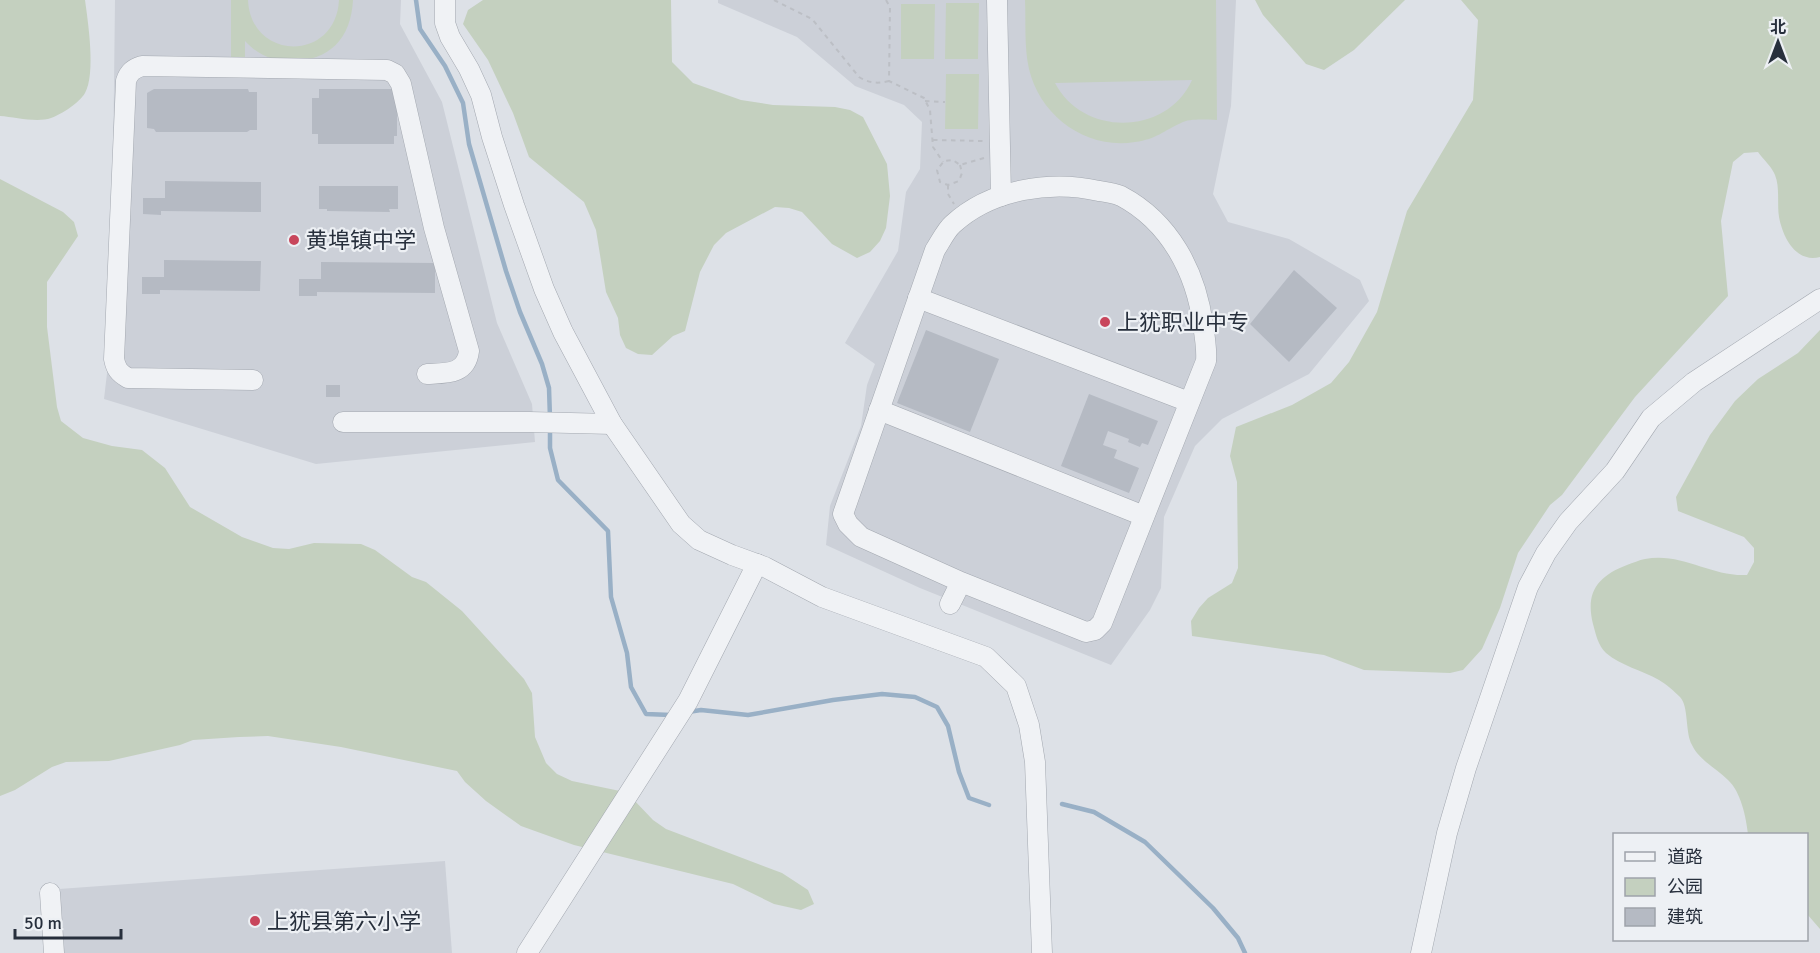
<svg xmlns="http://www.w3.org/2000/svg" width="1820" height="953" font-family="Signika,'Noto Sans SC',sans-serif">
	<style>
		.built { fill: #ccd0d8 }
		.green { fill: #c4d0bf; fill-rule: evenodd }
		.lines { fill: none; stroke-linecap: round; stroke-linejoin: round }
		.stream { stroke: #99b0c6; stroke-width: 4.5 }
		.building { fill: #b5bac3 }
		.minor-casing { stroke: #a3a8b0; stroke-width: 21 }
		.path { stroke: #bcbfc5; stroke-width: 2; stroke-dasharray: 4.5 4.5; stroke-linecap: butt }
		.minor { stroke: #f0f2f5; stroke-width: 20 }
		.poi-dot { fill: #c8465c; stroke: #edf0f4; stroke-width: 2 }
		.labels { text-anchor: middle; stroke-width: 4.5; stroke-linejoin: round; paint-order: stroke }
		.poi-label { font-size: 22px; fill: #272f3c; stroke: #edf0f4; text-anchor: start }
	</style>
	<rect width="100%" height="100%" fill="#dde1e7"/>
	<g class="built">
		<path d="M115 0H401L400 24 442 102 497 323 532 404 535 442 316 464 104 399 111 339Z"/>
		<path d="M718 0H1236L1231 106 1213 194 1228 222 1289 239 1360 280 1369 301 1309 374 1222 419 1195 446 1164 517 1161 588 1150 610 1111 665 920 588 826 545 830 506 861 426 867 385 875 364 845 343 898 251 906 192 920 169 922 122 904 105 855 86 797 37 718 3Z"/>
		<path d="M445 861 452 953H64L59 889Z"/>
	</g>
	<g class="green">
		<path d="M0 0H85C88 22 96 74 85 93 79 103 62 114 51 118 37 123 15 117 0 116Z"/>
		<path d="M231 0H248C251 62 336 62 339 0H353C351 39 329 61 291 61 272 61 258 55 245 41V61H231Z"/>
		<path d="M483 0H671L672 62 693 83 741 100 773 105 835 107 850 110 863 117 887 164 890 196 886 228 880 241 870 252 857 258 832 244 802 212 789 208 775 207 726 233 714 245 700 272 685 331 673 336 652 355 638 354 626 348 620 335 618 318 606 292 596 230 584 202 529 157 513 113 488 60 463 24 468 10Z"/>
		<path d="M1025 0H1216L1217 120C1207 120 1190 118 1181 123 1163 131 1157 139 1135 142 1086 150 1040 116 1029 69 1024 47 1026 22 1025 0ZM1192 80C1167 136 1083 137 1055 83Z"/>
		<path d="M1255 0H1405L1354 50 1324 70 1306 64 1263 15Z"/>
		<path d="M1461 0H1820V257C1796 263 1783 238 1779 217 1777 204 1780 187 1775 175 1772 167 1763 159 1758 152L1744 153 1733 162 1721 221 1728 296 1635 397 1562 495 1550 505 1518 553 1500 608 1482 649 1463 670 1450 673 1364 670 1324 655 1192 636 1191 621 1199 608 1208 598 1232 583 1238 568 1237 482 1230 456 1236 427 1292 405 1331 383 1349 362 1377 312 1407 211 1473 100 1478 20Z"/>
		<path d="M946 3H979L978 59H945Z"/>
		<path d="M901 4H935L934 59H901Z"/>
		<path d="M946 74H979L978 129H945Z"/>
		<path d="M0 179 63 212 74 222 78 236 47 282V327L57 407 61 421 83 438 112 446 142 450 165 468 190 507 242 537 273 548 289 549 314 543 361 544 375 550 412 577 426 582 462 611 524 679 532 693 535 737 546 763 557 774 572 781 620 791 633 799 653 820 666 829 782 873 808 890 814 904 801 910 774 904 733 884 574 845 521 826 486 801 465 782 457 771 341 747 268 736 239 737 193 740 180 745 109 761 66 762 52 767 15 790 0 796Z"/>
		<path d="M1820 330V929L1807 914 1806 834H1748C1746 817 1741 792 1728 780 1716 768 1699 760 1692 745 1685 733 1689 706 1680 697 1674 691 1666 684 1659 680 1642 670 1621 666 1606 653 1598 645 1596 635 1593 624 1585 592 1598 576 1627 565 1633 563 1639 560 1645 559 1682 552 1711 577 1747 575L1754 562V548L1744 537 1678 511 1676 497 1710 435 1735 401 1758 379 1798 353Z"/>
	</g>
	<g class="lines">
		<g class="stream">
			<path d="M416 0 420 29 445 66 463 103 469 144 506 271 520 312 542 364 549 388 550 418"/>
			<path d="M550 427V448L558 480 608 531 611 597 627 653 631 687 646 714 671 715"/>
			<path d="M688 712 701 710 748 715 833 700 882 694 915 697 937 707 948 726 959 772 969 798 989 805"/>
			<path d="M1062 804 1094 812 1145 842 1213 908 1238 938 1245 953"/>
		</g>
	</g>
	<g class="building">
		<path d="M154 89H248L249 92H257V130H250L247 132H156L154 129 147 128V93Z"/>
		<path d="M319 89H393V95H397V136H394V144H318V134H312V98H319Z"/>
		<path d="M165 181 261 182V212L161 211V215L143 214V198H165Z"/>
		<path d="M319 186H398V209H389L390 212 327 211V209H319Z"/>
		<path d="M164 260 261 261 260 291 160 290V294H142V277H164Z"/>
		<path d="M321 262 435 263V293L317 292V296H299V279H321Z"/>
		<path d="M1294 270 1337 308 1289 362 1250 324Z"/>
		<path d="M926 330 999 359 970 432 897 403Z"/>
		<rect x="326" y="385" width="14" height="12"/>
		<path d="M1089 394 1158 421 1148 445 1142 443 1140 447 1128 442 1129 439 1108 431 1103 445 1117 450 1114 458 1139 468 1129 493 1061 466Z"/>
	</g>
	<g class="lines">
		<defs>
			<g id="minor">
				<path d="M445 0V23L450 37 469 69 481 95 492 137 514 205 544 289 563 332 612 424 681 524 699 540 732 555 765 567 822 597 986 657 1016 686 1029 725 1035 762 1042 953"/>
				<path d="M997 0 1001 196"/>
				<path d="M918 298 1189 402"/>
				<path d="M253 380 128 378C119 373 116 369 114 359L126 81C129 72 133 69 142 66L387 70 395 74 401 84 434 228 469 351C466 375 446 373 427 374"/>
				<path d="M879 410 1144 516"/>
				<path d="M343 422H529L612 424"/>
				<path d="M950 604 961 582 1086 632 1095 630 1102 623 1206 361C1207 349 1205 337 1203 325 1196 272 1170 222 1121 196 1114 193 1106 192 1099 191 1051 180 991 189 953 224 946 230 941 241 935 250L843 514 848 524 861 537 961 582"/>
				<path d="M50 893 54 953"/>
				<path d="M527 953 688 701 757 564"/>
				<path d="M1421 953 1447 833 1466 768 1528 587 1546 553 1568 522 1615 471 1651 418 1694 382 1820 299"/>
			</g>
		</defs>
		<use href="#minor" class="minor-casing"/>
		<g class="path">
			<path d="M774 0 812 19 859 77C869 83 877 84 889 81"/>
			<path d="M886 0 890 7 889 81 924 98 930 110 933 147 943 162"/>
			<path d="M925 101 945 102"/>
			<path d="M933 140 984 141"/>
			<path d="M960 165 962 173 959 181 948 185 940 182 937 170 944 161 953 160 960 165 984 158"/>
			<path d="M948 185V194L954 204"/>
		</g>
		<use href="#minor" class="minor"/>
	</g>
	<g class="poi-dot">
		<circle cx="294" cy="240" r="6"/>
		<circle cx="1105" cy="322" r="6"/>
		<circle cx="255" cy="921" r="6"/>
	</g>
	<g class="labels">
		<g class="poi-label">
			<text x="306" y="248">黄埠镇中学</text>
			<text x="1117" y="330">上犹职业中专</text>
			<text x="267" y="929">上犹县第六小学</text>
		</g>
	</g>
	<rect x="1613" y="833" width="195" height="108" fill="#edf0f4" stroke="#9ea3aa" stroke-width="1.5"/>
	<rect x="1625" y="852" width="30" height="9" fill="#f0f2f5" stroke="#9ea3aa" stroke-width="1.5"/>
	<text x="1667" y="863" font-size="18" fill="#272f3c">道路</text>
	<rect x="1625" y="878" width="30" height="18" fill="#c4d0bf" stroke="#9ea3aa" stroke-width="1.5"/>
	<text x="1667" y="893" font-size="18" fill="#272f3c">公园</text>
	<rect x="1625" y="908" width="30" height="18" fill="#b5bac3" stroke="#9ea3aa" stroke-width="1.5"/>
	<text x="1667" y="923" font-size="18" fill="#272f3c">建筑</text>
	<g transform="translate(1778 42)" stroke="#edf0f4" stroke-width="4.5" paint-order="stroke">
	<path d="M0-4.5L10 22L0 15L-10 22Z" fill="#272f3c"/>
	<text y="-9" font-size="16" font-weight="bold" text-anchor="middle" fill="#272f3c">北</text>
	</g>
	<path d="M15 929v9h106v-9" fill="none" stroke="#272f3c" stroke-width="3"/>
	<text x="24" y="929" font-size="18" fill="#272f3c" stroke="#edf0f4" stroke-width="4.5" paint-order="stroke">50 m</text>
</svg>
